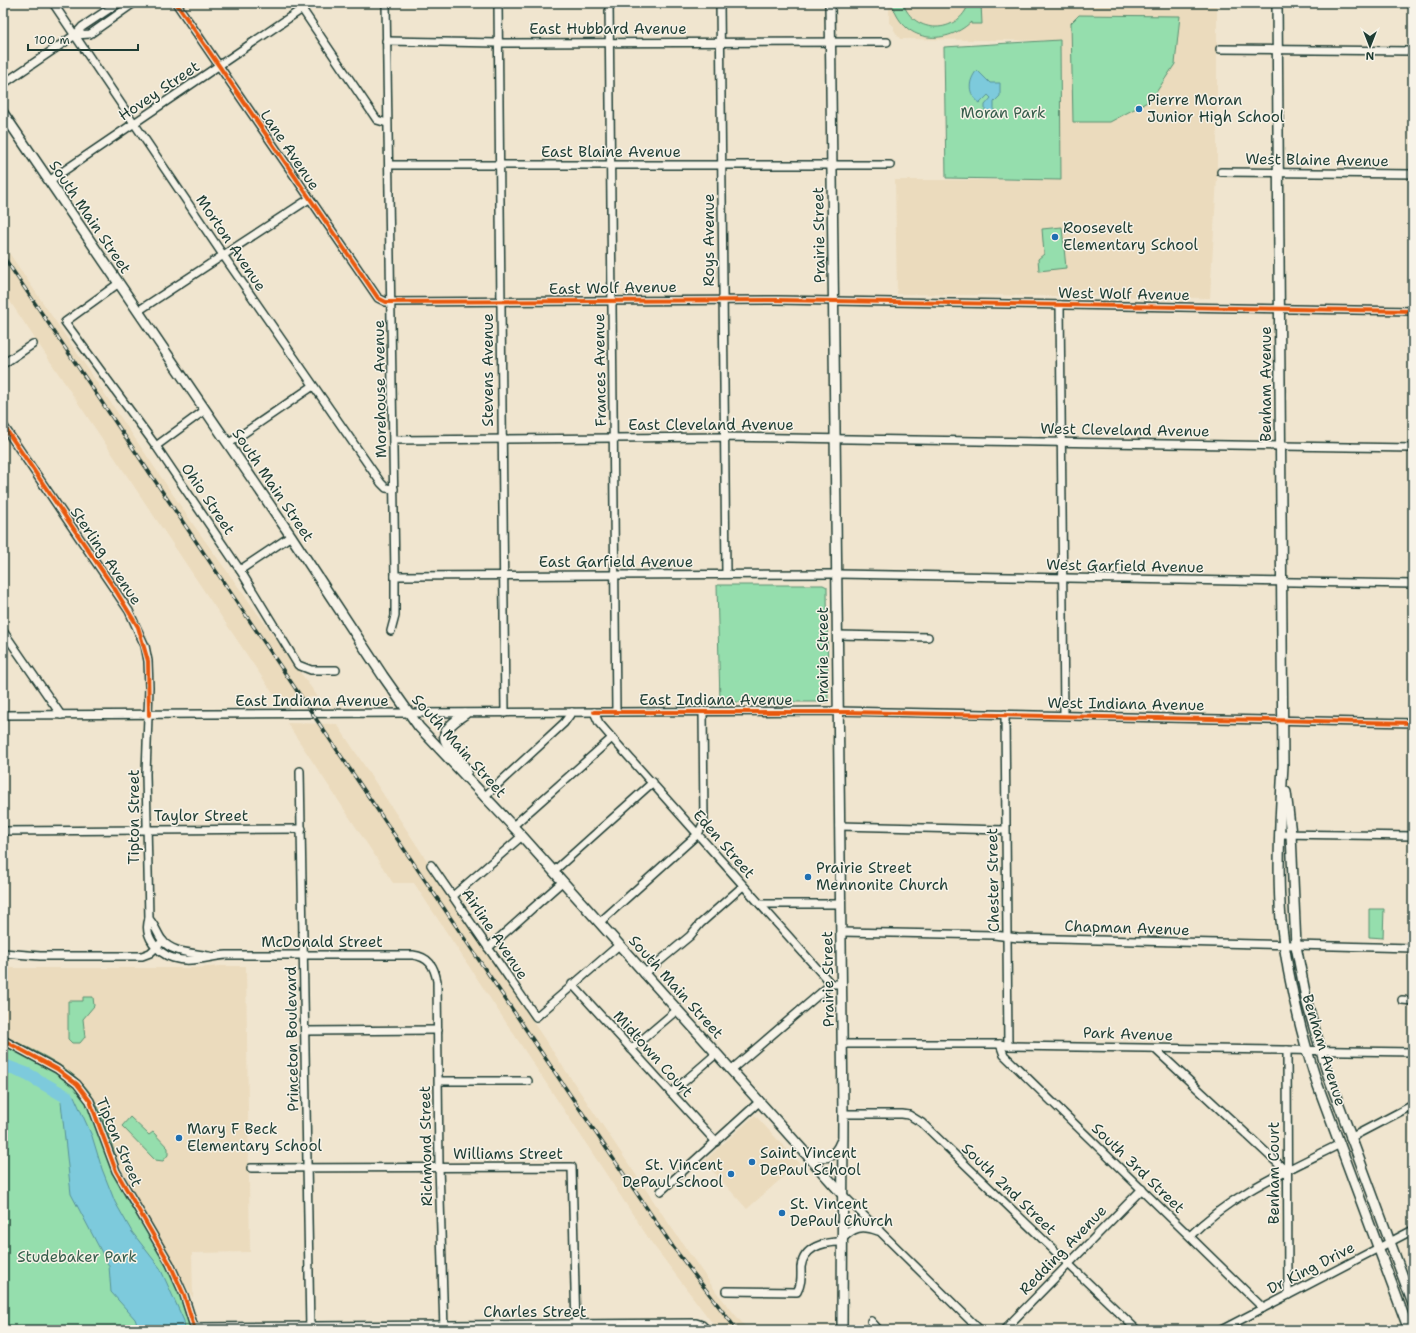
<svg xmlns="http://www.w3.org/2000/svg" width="1416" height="1333" font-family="'Shantell Sans',sans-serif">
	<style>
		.built { fill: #ebdbbd }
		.green { fill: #95dead; stroke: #5a8e70 }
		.water { fill: #7dcadc; stroke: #579299 }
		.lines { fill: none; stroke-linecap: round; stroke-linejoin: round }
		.river { stroke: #7dcadc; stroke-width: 13 }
		.minor-casing { stroke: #1f3d34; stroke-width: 10 }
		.major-casing { stroke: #1f3d34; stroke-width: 12 }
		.minor { stroke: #f7f3e8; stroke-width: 7 }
		.major { stroke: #f7f3e8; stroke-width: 9 }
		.rail-casing { stroke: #1f3d34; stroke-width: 3.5 }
		.rail { stroke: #f7f3e8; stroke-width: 2; stroke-dasharray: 6; stroke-linecap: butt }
		.cycleway-casing { stroke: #f7f3e8; stroke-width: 6 }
		.cycleway { stroke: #e8590c; stroke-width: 4 }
		.poi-dot { fill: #1f6fb2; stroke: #f7f3e8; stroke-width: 1.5 }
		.labels { text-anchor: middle; stroke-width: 3; stroke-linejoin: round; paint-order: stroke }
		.street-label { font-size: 15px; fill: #1f3d34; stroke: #f7f3e8 }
		.poi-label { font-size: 15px; fill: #1f3d34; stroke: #f7f3e8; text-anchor: start }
		.park-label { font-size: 15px; fill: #375d4c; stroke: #f7f3e8 }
	</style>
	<rect width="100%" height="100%" fill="#f0e5cf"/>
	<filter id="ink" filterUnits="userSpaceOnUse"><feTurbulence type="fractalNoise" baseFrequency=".025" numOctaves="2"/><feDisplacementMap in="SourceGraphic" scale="8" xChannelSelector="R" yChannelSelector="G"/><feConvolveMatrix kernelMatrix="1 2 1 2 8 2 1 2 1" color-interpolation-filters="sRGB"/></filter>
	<g filter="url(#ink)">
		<g class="built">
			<path d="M889 3H1217V178L1210 298 897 294 895 180H1061L1060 41 900 39 894 30V26L889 23Z"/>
			<path d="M3 244 195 527 318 697 276 698 3 291Z"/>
			<path d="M287 723 337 724 535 1025 669 1224 717 1293 748 1330H720L710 1320 651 1242 414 883H393Z"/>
			<path d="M221 966H246L250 1252 192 1253 193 1298 143 1210 116 1157 103 1119 91 1094 53 1060 3 1035V967L13 968H194Z"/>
			<path d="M755 1115 799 1163 747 1209 704 1161Z"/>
		</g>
		<g class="green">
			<path d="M892 3H903C914 35 958 35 969 3H981L982 24H971V22C944 47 902 42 892 3Z"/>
			<path d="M1079 15 1180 16 1175 64 1151 100 1110 122H1073L1071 23Z"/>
			<path d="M1060 40 1061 180 946 178 944 47Z"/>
			<path d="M1062 227 1066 268 1039 271 1038 259 1044 254 1042 229Z"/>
			<path d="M717 585H823L827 587 828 702H720Z"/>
			<path d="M1369 909H1384L1383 938 1369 937Z"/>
			<path d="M83 997H93L94 1006 83 1019 85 1037 80 1043H72L68 1039V1001H83Z"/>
			<path d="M3 1035C33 1051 71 1065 91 1094 103 1113 109 1136 116 1157L109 1160C113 1170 117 1181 122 1191 146 1233 183 1281 190 1330H3Z"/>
			<path d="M130 1117 149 1135 153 1132 168 1148V1155L163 1161 155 1160 122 1126Z"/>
		</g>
		<g class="water">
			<path d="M977 70 990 83H1000V96L994 102V113H985V105L991 98 988 95 980 103C967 94 968 81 977 70Z"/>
			<path d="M74 1096 92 1136 102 1169 115 1202 132 1232 160 1268 184 1321 185 1330H139L135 1319 111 1292 109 1266 71 1194 61 1102 67 1097Z"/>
		</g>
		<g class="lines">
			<path class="river" d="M3 1065 27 1074 67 1097 72 1113"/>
			<defs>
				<g id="minor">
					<path d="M53 3 223 255 381 483 386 488 394 489"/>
					<path d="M176 3 378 298 386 302 777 300 1413 311"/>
					<path d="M298 3 377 120 387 123"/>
					<path d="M386 3 395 576V616L391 631"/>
					<path d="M498 3 505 713"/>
					<path d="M609 3 616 712"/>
					<path d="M720 3 726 574"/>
					<path d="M75 35 90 34 134 3"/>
					<path d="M386 41 498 43 887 42"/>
					<path d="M1220 49 1413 51"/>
					<path d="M3 84 75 35 82 27 118 3"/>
					<path d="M390 165H890"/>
					<path d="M1221 172 1413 174"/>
					<path d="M49 181 302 9"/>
					<path d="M119 283 65 322 156 446 240 570 298 665 311 670H336"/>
					<path d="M1060 305 1064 715"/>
					<path d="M138 311 309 199"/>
					<path d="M3 364 33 344"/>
					<path d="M3 425 129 611 145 646 148 661 149 687 146 774 149 919C143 935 157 953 173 958 191 964 209 956 227 955 289 955 351 955 413 955 429 957 434 966 437 981L439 1166 444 1330"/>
					<path d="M394 440 723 437 1413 448"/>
					<path d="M228 444 313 386"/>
					<path d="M156 446 205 410"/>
					<path d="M240 570 291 536"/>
					<path d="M395 576 837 574 1413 584"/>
					<path d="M3 631 61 715"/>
					<path d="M838 635 928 637"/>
					<path d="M594 712 599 723 612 738 831 984H842"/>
					<path d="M1005 714 1008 1046"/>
					<path d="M3 715 837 711 1413 723"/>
					<path d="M300 771 310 1330"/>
					<path d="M484 797 564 723 572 712"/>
					<path d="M513 826 612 738"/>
					<path d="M839 826 1005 830"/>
					<path d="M3 831 302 829"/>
					<path d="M1279 834 1413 836"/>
					<path d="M431 865 536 1017 619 945"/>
					<path d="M554 871 653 782"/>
					<path d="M453 896 522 836"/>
					<path d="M760 904H841"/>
					<path d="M149 919C155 925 157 933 162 940 173 954 193 952 209 956"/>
					<path d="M599 923 698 834 704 822 703 711"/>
					<path d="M841 932 994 935 1018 938 1413 948"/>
					<path d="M488 948 562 882"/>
					<path d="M3 953 40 956H142L150 953 163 941"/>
					<path d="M644 974 690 936 700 924 743 886"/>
					<path d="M572 984 716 1142"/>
					<path d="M1402 1000 1413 1001"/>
					<path d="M305 1031 438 1030"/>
					<path d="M3 1040 57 1069 77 1084 90 1101 116 1171 170 1264 184 1295 195 1330"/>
					<path d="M842 1044H1000L1008 1046 1413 1052"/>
					<path d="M1000 1044 1004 1055 1263 1308"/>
					<path d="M631 1049 677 1010"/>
					<path d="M1155 1049 1286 1171"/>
					<path d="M1287 1050 1288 1295"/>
					<path d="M731 1070 831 984"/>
					<path d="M439 1081H528"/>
					<path d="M671 1093 716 1054"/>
					<path d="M843 1114H902L909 1115 922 1123 1137 1330"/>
					<path d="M1350 1138 1413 1105"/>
					<path d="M251 1168 572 1167 576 1330"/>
					<path d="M661 1191 759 1102"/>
					<path d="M842 1194 980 1330"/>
					<path d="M1190 1236C1231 1194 1288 1170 1340 1144"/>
					<path d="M726 1291 797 1292C802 1283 801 1276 801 1267 804 1246 825 1242 841 1242"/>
					<path d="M871 1321 879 1330"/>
					<path d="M194 1327 696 1323 702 1325 707 1330"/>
					<path d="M1004 1330 1142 1189"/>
					<path d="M1221 1330 1413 1230"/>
				</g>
				<g id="major">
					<path d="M830 3 843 1114 842 1330"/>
					<path d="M1277 3 1283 765C1280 817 1277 869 1281 920 1287 976 1300 1030 1317 1083L1409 1330"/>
					<path d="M3 113 291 536 383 676 419 727 522 836 842 1194"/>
					<path d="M465 714C426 740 452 743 467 771"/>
					<path d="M1286 792 1291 834 1296 946 1307 1003 1328 1075 1413 1304"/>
					<path d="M807 1153C824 1159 834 1160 841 1142"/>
					<path d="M841 1239C853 1226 862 1224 878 1230"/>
				</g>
			</defs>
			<use href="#minor" class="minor-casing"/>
			<use href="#major" class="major-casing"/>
			<use href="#minor" class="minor"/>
			<use href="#major" class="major"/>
			<defs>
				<path id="rail" d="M3 256 673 1247 737 1330"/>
			</defs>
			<use href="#rail" class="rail-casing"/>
			<use href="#rail" class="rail"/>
			<defs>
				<g id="cycleway">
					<path d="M176 3 378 298 386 302 777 300 1413 311"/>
					<path d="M3 425 116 591 138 627 148 661 149 715"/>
					<path d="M594 712H847L1413 723"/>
					<path d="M3 1040 57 1069 77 1084 90 1101 116 1171 170 1264 184 1295 195 1330"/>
				</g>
			</defs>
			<use href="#cycleway" class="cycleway-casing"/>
			<use href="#cycleway" class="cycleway"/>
		</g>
	</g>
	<g class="poi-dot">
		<circle cx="1139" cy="109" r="4"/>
		<circle cx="1055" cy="237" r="4"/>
		<circle cx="808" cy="877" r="4"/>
		<circle cx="179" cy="1138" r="4"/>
		<circle cx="752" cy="1162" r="4"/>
		<circle cx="731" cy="1174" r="4"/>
		<circle cx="782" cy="1213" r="4"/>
	</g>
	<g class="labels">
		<g class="street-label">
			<text x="608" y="34">East Hubbard Avenue</text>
			<text transform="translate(159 91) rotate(-34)" y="5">Hovey Street</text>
			<text transform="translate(290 150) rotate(56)" y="5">Lane Avenue</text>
			<text x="611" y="157">East Blaine Avenue</text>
			<text transform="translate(1317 160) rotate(1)" y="5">West Blaine Avenue</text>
			<text transform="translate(90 217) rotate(56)" y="5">South Main Street</text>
			<text transform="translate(819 235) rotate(-91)" y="5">Prairie Street</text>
			<text transform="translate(709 240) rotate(-90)" y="5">Roys Avenue</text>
			<text transform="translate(231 243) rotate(56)" y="5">Morton Avenue</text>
			<text transform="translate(613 288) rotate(-1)" y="5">East Wolf Avenue</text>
			<text transform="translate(1124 294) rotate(1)" y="5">West Wolf Avenue</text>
			<text transform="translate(488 370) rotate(-90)" y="5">Stevens Avenue</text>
			<text transform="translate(600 370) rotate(-91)" y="5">Frances Avenue</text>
			<text transform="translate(1266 384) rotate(-90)" y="5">Benham Avenue</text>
			<text transform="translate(380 389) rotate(-91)" y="5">Morehouse Avenue</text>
			<text x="711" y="430">East Cleveland Avenue</text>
			<text transform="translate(1125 430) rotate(1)" y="5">West Cleveland Avenue</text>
			<text transform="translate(273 485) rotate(56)" y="5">South Main Street</text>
			<text transform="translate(208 499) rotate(56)" y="5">Ohio Street</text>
			<text transform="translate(106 556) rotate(56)" y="5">Sterling Avenue</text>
			<text x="616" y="567">East Garfield Avenue</text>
			<text transform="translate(1125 566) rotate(1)" y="5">West Garfield Avenue</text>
			<text transform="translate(823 655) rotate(-90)" y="5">Prairie Street</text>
			<text x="716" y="705">East Indiana Avenue</text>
			<text x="312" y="706">East Indiana Avenue</text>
			<text transform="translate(1126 704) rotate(1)" y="5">West Indiana Avenue</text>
			<text transform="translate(459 746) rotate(48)" y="5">South Main Street</text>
			<text x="201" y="821">Taylor Street</text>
			<text transform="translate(134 817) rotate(-90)" y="5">Tipton Street</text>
			<text transform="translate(724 844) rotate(49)" y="5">Eden Street</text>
			<text transform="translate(993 880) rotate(-91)" y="5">Chester Street</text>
			<text transform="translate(1127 928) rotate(2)" y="5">Chapman Avenue</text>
			<text transform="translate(495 934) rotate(56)" y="5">Airline Avenue</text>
			<text x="322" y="947">McDonald Street</text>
			<text transform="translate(828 979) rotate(-91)" y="5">Prairie Street</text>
			<text transform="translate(676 987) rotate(48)" y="5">South Main Street</text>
			<text transform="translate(1128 1034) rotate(2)" y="5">Park Avenue</text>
			<text transform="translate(292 1039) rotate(-91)" y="5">Princeton Boulevard</text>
			<text transform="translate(1324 1050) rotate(73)" y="5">Benham Avenue</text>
			<text transform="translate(653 1054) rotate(48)" y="5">Midtown Court</text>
			<text transform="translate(119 1142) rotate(67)" y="5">Tipton Street</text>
			<text transform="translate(426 1146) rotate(-91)" y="5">Richmond Street</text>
			<text x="508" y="1159">Williams Street</text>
			<text transform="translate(1138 1168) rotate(44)" y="5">South 3rd Street</text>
			<text transform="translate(1274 1173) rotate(-90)" y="5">Benham Court</text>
			<text transform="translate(1009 1189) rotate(44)" y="5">South 2nd Street</text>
			<text transform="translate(1063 1250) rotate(-46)" y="5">Redding Avenue</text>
			<text transform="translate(1311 1268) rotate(-27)" y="5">Dr King Drive</text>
			<text x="535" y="1317">Charles Street</text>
		</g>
		<g class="poi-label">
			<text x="1147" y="105">Pierre Moran<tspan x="1147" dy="17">Junior High School</tspan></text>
			<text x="1063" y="233">Roosevelt<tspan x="1063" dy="17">Elementary School</tspan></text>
			<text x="816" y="873">Prairie Street<tspan x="816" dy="17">Mennonite Church</tspan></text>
			<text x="187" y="1134">Mary F Beck<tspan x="187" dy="17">Elementary School</tspan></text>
			<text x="760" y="1158">Saint Vincent<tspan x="760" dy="17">DePaul School</tspan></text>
			<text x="723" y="1170" text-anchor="end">St. Vincent<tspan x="723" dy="17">DePaul School</tspan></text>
			<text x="790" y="1209">St. Vincent<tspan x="790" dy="17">DePaul Church</tspan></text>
		</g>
		<g class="park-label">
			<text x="1003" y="118">Moran Park</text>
			<text x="77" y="1262">Studebaker Park</text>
		</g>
	</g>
	<rect width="1416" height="1333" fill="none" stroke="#f7f3e8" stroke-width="16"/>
	<rect x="8" y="8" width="1400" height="1317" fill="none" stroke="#1f3d34" stroke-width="1.5" filter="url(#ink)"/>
	<g transform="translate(1370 46) rotate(180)" stroke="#f7f3e8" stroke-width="3" paint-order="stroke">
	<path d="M0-3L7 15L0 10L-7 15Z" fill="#1f3d34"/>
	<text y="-6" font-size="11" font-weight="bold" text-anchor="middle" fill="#1f3d34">N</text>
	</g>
	<path d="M28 44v6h110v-6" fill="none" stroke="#1f3d34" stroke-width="2"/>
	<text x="34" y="44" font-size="12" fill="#1f3d34" stroke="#f7f3e8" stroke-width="3" paint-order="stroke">100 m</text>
</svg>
